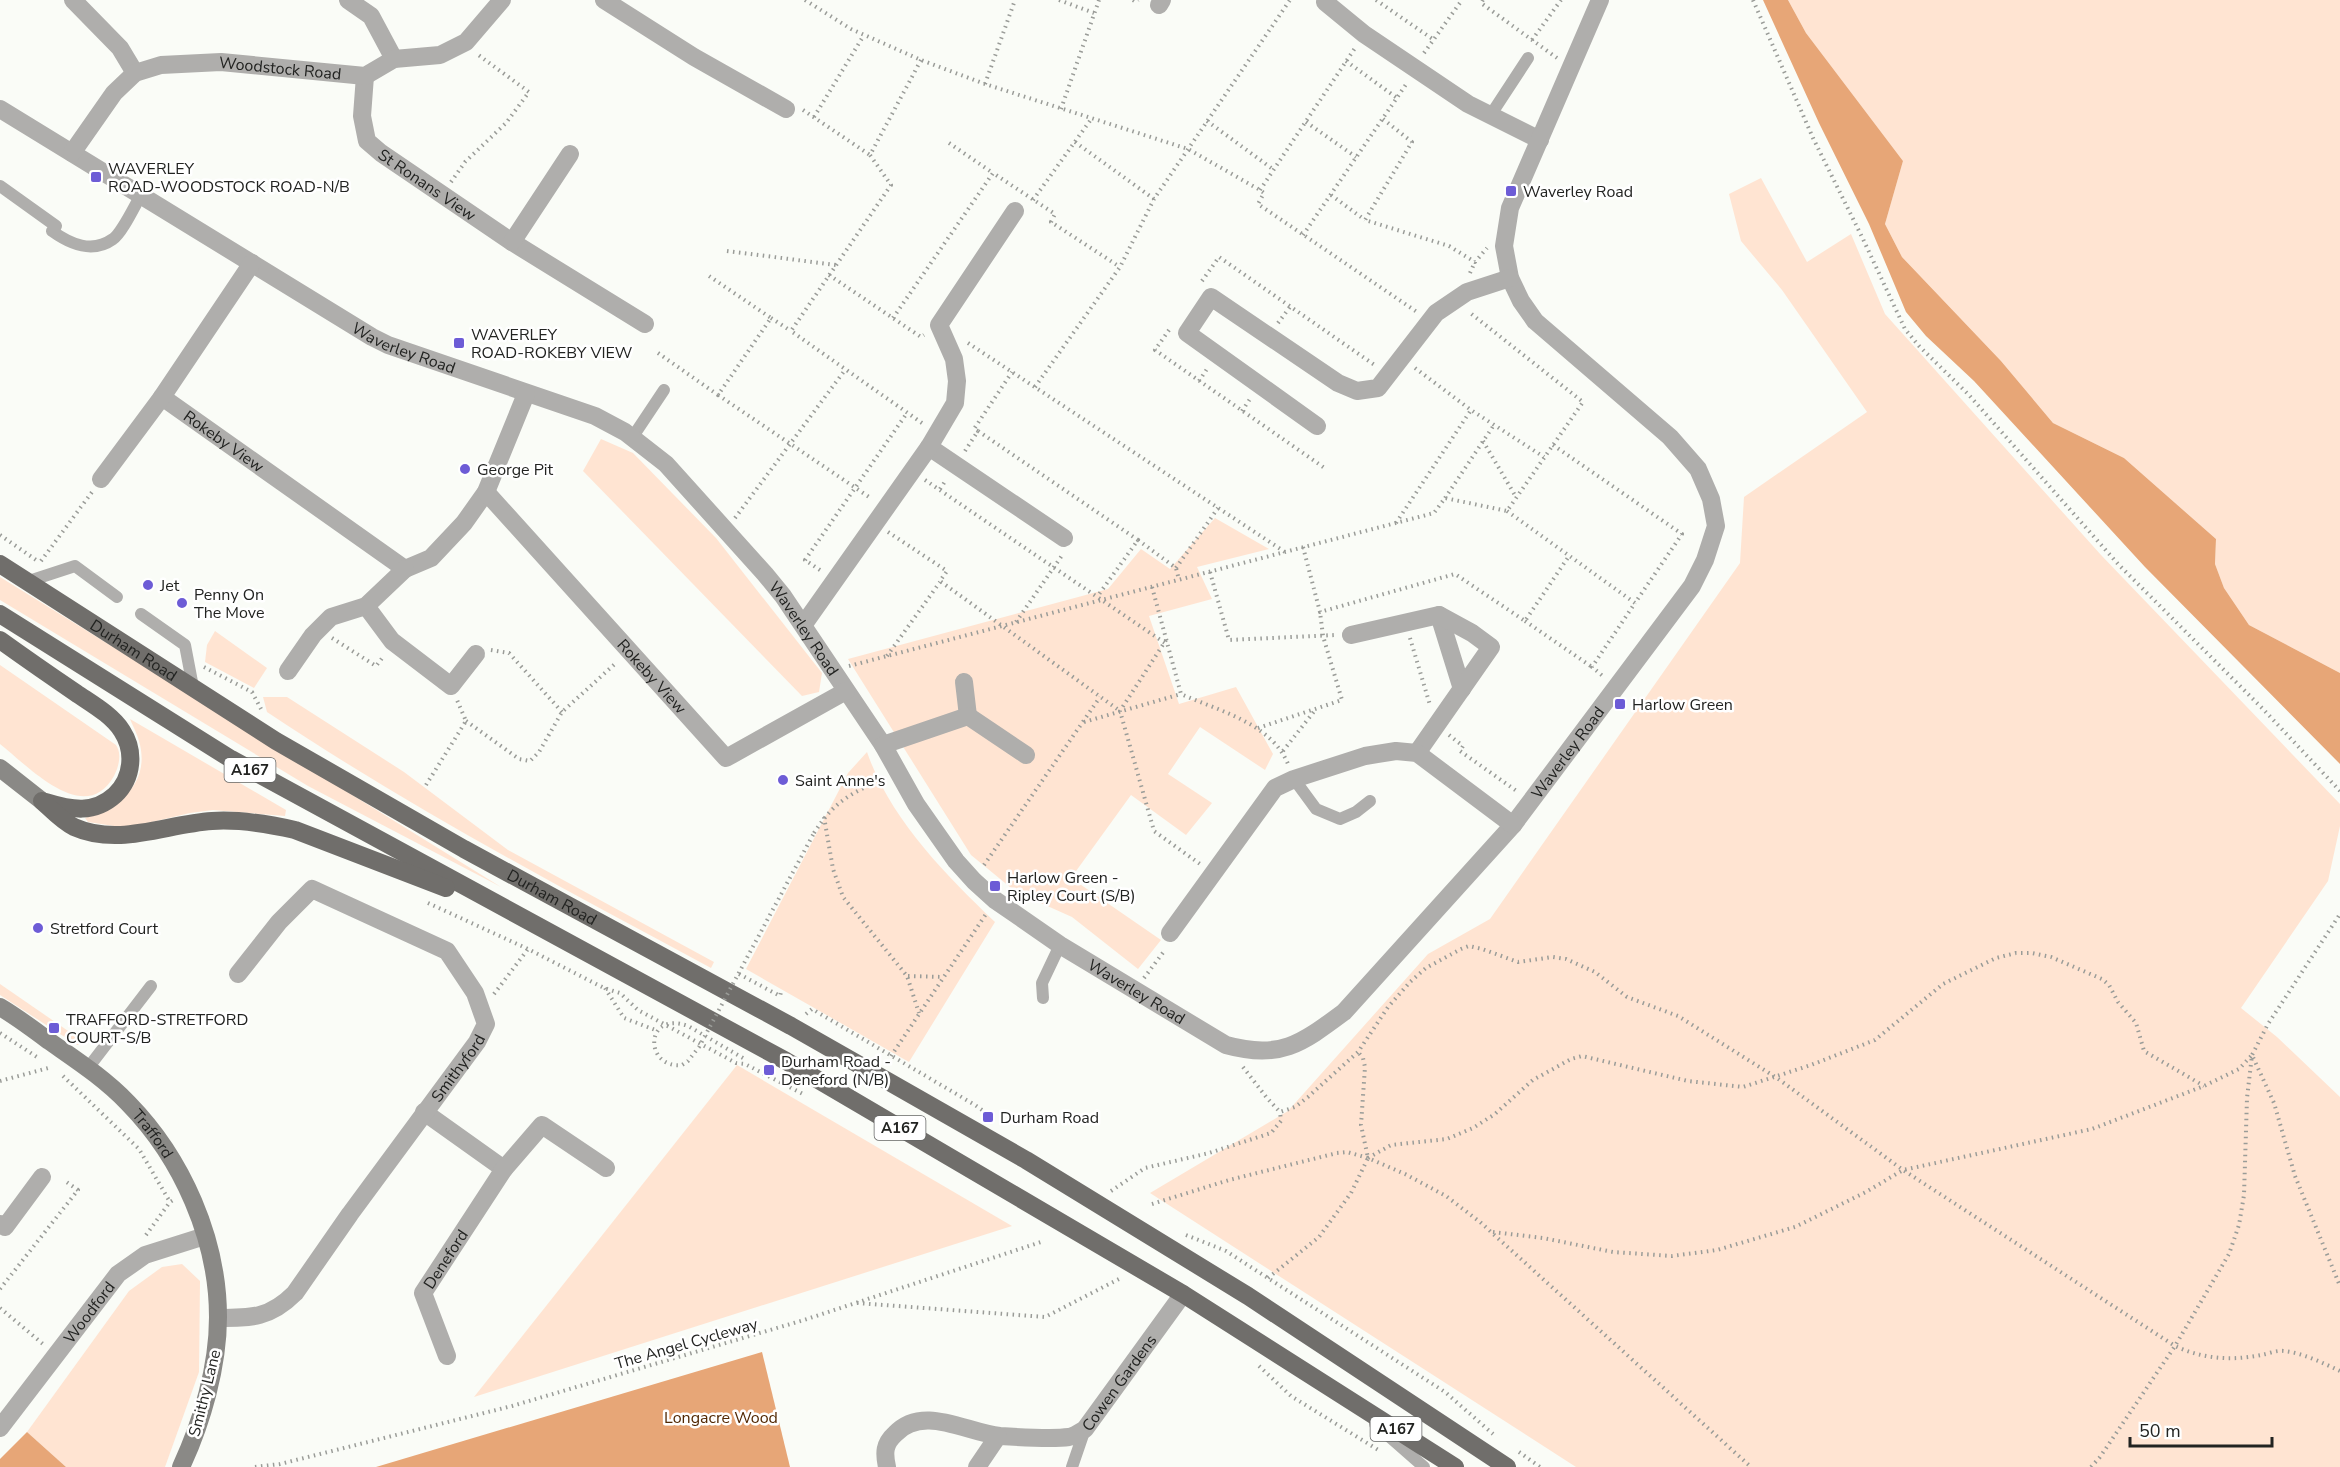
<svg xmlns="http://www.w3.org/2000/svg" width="2340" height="1467" font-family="'Nunito Sans',sans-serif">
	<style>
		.green { fill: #ffe4d2 }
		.forest { fill: #e7a677 }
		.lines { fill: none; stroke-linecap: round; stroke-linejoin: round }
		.path { stroke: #9a9c98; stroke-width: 4; stroke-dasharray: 1.5 4.5; stroke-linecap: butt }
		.lane { stroke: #afaeac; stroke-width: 12 }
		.street { stroke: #afaeac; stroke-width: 18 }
		.secondary { stroke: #8a8986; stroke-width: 18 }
		.primary { stroke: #706e6b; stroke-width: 18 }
		.path-bridge { stroke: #9a9c98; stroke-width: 4; stroke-dasharray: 1.5 4.5; stroke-linecap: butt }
		.poi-dot { fill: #6d5cd6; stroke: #fff; stroke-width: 2 }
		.labels { text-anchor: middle; stroke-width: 5; stroke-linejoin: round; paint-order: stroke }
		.shield { fill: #fff; stroke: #646564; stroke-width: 1.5 }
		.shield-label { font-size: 15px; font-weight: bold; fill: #222321 }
		.street-label { font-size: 16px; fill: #222321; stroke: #fff }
		.poi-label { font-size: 16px; fill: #222321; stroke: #fff; text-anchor: start }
		.park-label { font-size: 16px; fill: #512702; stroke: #fff }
	</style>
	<rect width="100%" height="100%" fill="#fafcf7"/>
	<g class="green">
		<path d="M1788 0H2340V673L2249 625 2224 588 2215 564 2216 539 2124 458 2053 423 2001 361 1902 257 1885 224 1903 161 1806 33Z"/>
		<path d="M1761 178 1807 262 1851 234 1885 314 2101 555 2340 804V826L2328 881 2241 1008 2277 1037 2340 1097V1467H1576L1150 1193 1288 1111 1428 954 1490 919 1740 563 1744 497 1867 412 1782 290 1741 241 1729 194Z"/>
		<path d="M601 439 633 453 716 538 822 673 819 692 802 696 583 471Z"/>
		<path d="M1215 518 1269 549 1197 567 1212 599 1149 616 1179 704 1236 687 1273 754 1265 770 1200 727 1168 774 1212 803 1186 835 1131 795 1071 878 1161 940 1138 969 1072 917 1016 892 971 855 848 659 1108 589 1141 549 1170 569Z"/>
		<path d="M0 577 501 887 308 786 0 600Z"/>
		<path d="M215 631 267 668 254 688 205 662 207 645Z"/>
		<path d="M0 665 116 745C122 754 119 766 114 776 85 828 28 766 0 744Z"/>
		<path d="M263 697H287L404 772 508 850 714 962 711 968C560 887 409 807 267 712Z"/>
		<path d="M130 719 286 810 285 816 213 810 190 813 135 826H114L88 822 85 818C120 808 151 782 139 741 137 734 133 726 130 719Z"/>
		<path d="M867 752C890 819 945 874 995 922L909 1062 746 969 848 773Z"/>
		<path d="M0 984 87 1044 77 1045 0 995Z"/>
		<path d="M737 1065 1012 1226 474 1397Z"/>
		<path d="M182 1264 200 1281 199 1372 165 1467H66L27 1432 129 1291 162 1267Z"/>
	</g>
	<g class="forest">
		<path d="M1763 0H1788L1806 33 1903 161 1885 224 1902 257 2001 361 2053 423 2124 458 2216 539 2215 564 2224 588 2249 625 2340 673V764L2145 567 1974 381 1926 336 1906 312 1869 224 1819 123Z"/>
		<path d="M762 1352 790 1467H376Z"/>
		<path d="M27 1432 66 1467H0V1459Z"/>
	</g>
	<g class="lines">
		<g class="path">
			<path d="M805 0 851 29 921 60 985 84 1188 149 1260 190 1264 193 1258 204 1417 312"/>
			<path d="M1059 0 1094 13"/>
			<path d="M1133 0 1136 2 1138 0"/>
			<path d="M1376 0 1434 40"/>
			<path d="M1483 0 1481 3 1557 58"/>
			<path d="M1753 0 1813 138 1863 239 1905 329 1919 346 1968 394 2118 564 2263 709 2340 791"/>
			<path d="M1532 40 1561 0"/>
			<path d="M1424 53 1462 0"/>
			<path d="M921 60 870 155 891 185 791 331 922 423"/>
			<path d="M1346 61 1397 98"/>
			<path d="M985 84 1015 0"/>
			<path d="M1061 109 1099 0"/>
			<path d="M803 110 870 155"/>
			<path d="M814 117 864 35"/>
			<path d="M1383 119 1412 142 1365 220 1449 246 1475 262 1487 248"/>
			<path d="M1207 121 1274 170"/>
			<path d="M1306 122 1356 157"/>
			<path d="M1075 142 1154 199"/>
			<path d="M949 143 993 173"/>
			<path d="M451 182 465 162 506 123 529 92 477 54"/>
			<path d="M1260 190 1355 48"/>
			<path d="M1331 195 1365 220"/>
			<path d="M1033 200 1092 118"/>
			<path d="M1303 235 1407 83"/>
			<path d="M727 251 836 265"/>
			<path d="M1470 273 1475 262"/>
			<path d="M829 275 921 337 924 335"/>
			<path d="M1202 281 1219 257 1376 366"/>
			<path d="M771 318 791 331"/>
			<path d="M893 318 993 173 1055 214 1051 222 1120 267"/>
			<path d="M1278 323 1290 307"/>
			<path d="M1169 330 1155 350 1326 469"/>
			<path d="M968 343 1285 552"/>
			<path d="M658 353 718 395 771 318 709 276"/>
			<path d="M1415 368 1471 410 1544 457"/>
			<path d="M1199 381 1207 369"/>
			<path d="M1035 387 1120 267 1154 199 1290 0"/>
			<path d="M718 395 872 499"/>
			<path d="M1242 411 1250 399"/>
			<path d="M978 431 974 429 1012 372"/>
			<path d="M1483 441 1516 497"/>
			<path d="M1553 445 1682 534 1635 603"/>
			<path d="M965 451 978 431 1138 540 1097 597"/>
			<path d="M925 480 1165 643"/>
			<path d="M940 489 946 480"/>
			<path d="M1445 498 1494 425"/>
			<path d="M1507 511 1635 603 1592 667 1604 677"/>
			<path d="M735 518 845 370"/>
			<path d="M1396 523 1471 410"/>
			<path d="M888 532 947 571 940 581 1120 711"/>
			<path d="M0 535 39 562"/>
			<path d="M1138 540 1176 568 1179 580"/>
			<path d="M1303 547 1320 612 1455 574 1525 621 1569 556"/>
			<path d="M41 561 92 492"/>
			<path d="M1176 568 1218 508"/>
			<path d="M820 570 805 560 907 413"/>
			<path d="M1210 572 1229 640 1335 635"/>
			<path d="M1152 587 1181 694C1219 711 1271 723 1288 764"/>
			<path d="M1525 621 1592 667"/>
			<path d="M1016 622 1063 554"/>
			<path d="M332 638 376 666 383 657"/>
			<path d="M1410 638 1430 705"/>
			<path d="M1166 640 1120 711 1154 831 1200 864"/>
			<path d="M491 650 509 653 562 712"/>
			<path d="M887 656 940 582"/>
			<path d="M849 666 1434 513 1445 498 1507 511 1583 402 1469 312"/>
			<path d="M204 667 252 692 261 709"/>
			<path d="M466 721 519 759 530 761 539 752 562 712 617 662"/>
			<path d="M1084 722 1181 694"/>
			<path d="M1258 728 1342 700 1323 636 1320 612"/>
			<path d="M1449 735 1463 746 1460 751 1518 792"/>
			<path d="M1283 751 1316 709"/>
			<path d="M426 785 466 721 457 700"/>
			<path d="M824 817 833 869 843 897 907 976 919 1013"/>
			<path d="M814 833C833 803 851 792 883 780"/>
			<path d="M984 865 1100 697"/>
			<path d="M428 903 528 949 604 988 620 993 638 1010 736 1063 745 1064 805 1095"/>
			<path d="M739 974 780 996 781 992"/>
			<path d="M908 976 944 977"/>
			<path d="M1144 978 1165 950"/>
			<path d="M605 988 624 1018 658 1031"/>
			<path d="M494 994 528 949"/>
			<path d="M806 1014 812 1009 975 1105 995 1119"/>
			<path d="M0 1033 40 1059"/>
			<path d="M891 1056 986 914"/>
			<path d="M1243 1067 1267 1098 1280 1112 1295 1107 1308 1097 1358 1052 1388 1007 1410 982 1426 968 1461 949 1469 946 1482 949 1518 962 1553 957 1566 959 1595 972 1627 997 1678 1016 1777 1078 1903 1170 2175 1346C2203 1359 2231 1361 2261 1355 2268 1354 2276 1350 2284 1351 2303 1353 2323 1363 2340 1371"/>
			<path d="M63 1076 139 1149 170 1202"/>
			<path d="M0 1081 52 1067"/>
			<path d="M1368 1158 1391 1145 1447 1139 1473 1128 1495 1114 1533 1080 1571 1059 1582 1056 1688 1081 1743 1087 1811 1065 1875 1040 1943 984 1996 958 2016 953H2032L2051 957 2102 979 2109 985 2118 1002 2136 1023 2144 1051 2204 1086"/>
			<path d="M1111 1191 1145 1168 1209 1153 1271 1133 1281 1121 1280 1112"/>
			<path d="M1152 1204 1229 1180 1337 1153 1347 1152 1368 1158 1405 1174 1446 1196 1480 1222 1751 1467"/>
			<path d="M1493 1232 1543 1238 1613 1252 1672 1256 1717 1250 1795 1227 1866 1192 1903 1170 2092 1129 2204 1086 2239 1069 2252 1055 2274 1103 2295 1176 2340 1286"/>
			<path d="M146 1235 170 1202 175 1199"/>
			<path d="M1186 1235 1226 1251 1445 1392 1493 1434"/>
			<path d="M1268 1278 1319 1237 1351 1193 1368 1158 1361 1125 1365 1067 1363 1058 1358 1052"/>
			<path d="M0 1289 78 1190 65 1181"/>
			<path d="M857 1303 1045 1317 1121 1278"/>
			<path d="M0 1308 43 1344"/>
			<path d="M1259 1366 1291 1396 1380 1451"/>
			<path d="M1519 1452 1540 1467"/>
			<path d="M255 1467 280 1464 512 1406 804 1320 1041 1242"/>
			<path d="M2091 1467 2100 1457 2175 1346 2229 1254 2239 1225 2244 1195 2247 1098 2252 1055 2268 1024 2340 914"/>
		</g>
		<g class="lane">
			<path d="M1490 116 1528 58"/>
			<path d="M0 186 56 226 52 231C70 244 92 254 113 239 122 233 135 205 141 195"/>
			<path d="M632 438 664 390"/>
			<path d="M26 582 75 566 117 597"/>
			<path d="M141 614 185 645 193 687"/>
			<path d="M1294 779 1316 809 1340 819 1356 812 1370 801"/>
			<path d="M1043 998 1042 983 1060 945"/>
			<path d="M88 1068 151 986"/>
			<path d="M1375 1424 1424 1467"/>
			<path d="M1072 1467 1085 1429"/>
		</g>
		<g class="street">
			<path d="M73 0 120 48 135 73"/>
			<path d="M348 0 371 16 394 59"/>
			<path d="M604 0 694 57 786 109"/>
			<path d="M1325 2 1364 34 1468 104 1540 140"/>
			<path d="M1159 5 1162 0"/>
			<path id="s1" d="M365 76 362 116 367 141 381 153 512 242 645 324"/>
			<path id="s2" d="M0 109 372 337 388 345 595 416 625 432 666 464 765 574 783 596 883 745 916 804 956 861 974 881 995 900 1060 945 1226 1045C1280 1060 1301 1044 1344 1012L1513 825 1692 586 1705 560 1716 526 1711 499 1698 469 1670 437 1535 321 1521 301 1510 278 1504 246 1510 208 1600 0"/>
			<path id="s3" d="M72 153 114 93 135 73 161 65 221 62 365 76 394 59 440 55 466 42 502 0"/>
			<path d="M512 242 570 154"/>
			<path id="s4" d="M162 397 405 569 431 558 464 523 486 492 526 394"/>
			<path d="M1317 426 1187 333 1211 297 1338 383 1357 391 1378 388 1436 313 1467 292 1510 278"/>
			<path d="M929 447 1064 538"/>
			<path d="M101 479 162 397 252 263"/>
			<path id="s5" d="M486 492 726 758 846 691"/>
			<path d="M366 606 392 641 451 686 476 654"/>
			<path d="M1439 615 1462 689"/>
			<path d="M804 624 929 447 955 403 957 381 954 359 939 325 1015 211"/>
			<path d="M1351 635 1439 615 1472 633 1491 647 1417 753"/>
			<path d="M288 671 313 635 331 617 366 606 405 569"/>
			<path d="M964 682 968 716"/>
			<path d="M883 745 968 716 1026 755"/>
			<path d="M1170 933 1275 788 1294 779 1365 756 1396 751 1417 753 1513 825"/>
			<path d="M424 1112 504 1169"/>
			<path d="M0 1224 5 1227 42 1177"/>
			<path id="s6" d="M218 1318C252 1318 270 1318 295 1293L350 1214 477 1042 486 1024 475 993 447 951 312 889 279 922 238 974"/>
			<path id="s7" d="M447 1356 423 1293 504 1169 542 1125 606 1168"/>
			<path id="s8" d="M0 1428 118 1274 145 1255 205 1236"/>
			<path id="s9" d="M887 1467C884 1453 884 1444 895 1434 923 1404 967 1433 1000 1436 1016 1437 1054 1439 1069 1437 1074 1436 1080 1432 1085 1429L1183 1294"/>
			<path d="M977 1467 998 1436"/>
		</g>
		<g class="secondary">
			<path d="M0 768 42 801"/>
			<path id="s10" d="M0 1007C17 1017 33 1029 49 1041 76 1060 104 1078 128 1103 182 1158 218 1239 218 1317 218 1367 202 1422 181 1467"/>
		</g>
		<g class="primary">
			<path id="s11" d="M0 564 276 741 464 849 791 1026 1026 1160 1248 1296 1507 1467"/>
			<path d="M0 614 231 759 786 1061 1183 1294 1455 1467"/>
			<path d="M0 640C25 658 51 676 76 693 92 704 112 715 122 731 135 751 133 778 115 795 94 814 72 810 46 802"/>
			<path d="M42 801C52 810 62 821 74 827 119 847 166 824 212 821 239 819 268 824 295 830L446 888"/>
		</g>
		<path class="path-bridge" d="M743 1058 688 1026C644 1010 644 1069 682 1065L688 1061 699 1047 814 833"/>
	</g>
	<g class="poi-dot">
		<rect x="90" y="171" width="12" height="12" rx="3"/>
		<rect x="1505" y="185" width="12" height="12" rx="3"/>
		<rect x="453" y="337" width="12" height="12" rx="3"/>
		<circle cx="465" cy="469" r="6"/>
		<circle cx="148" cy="585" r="6"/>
		<circle cx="182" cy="603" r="6"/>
		<rect x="1614" y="698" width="12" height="12" rx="3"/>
		<circle cx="783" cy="780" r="6"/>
		<rect x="989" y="880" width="12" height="12" rx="3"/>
		<circle cx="38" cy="928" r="6"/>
		<rect x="48" y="1022" width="12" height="12" rx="3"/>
		<rect x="763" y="1064" width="12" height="12" rx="3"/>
		<rect x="982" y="1111" width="12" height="12" rx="3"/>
	</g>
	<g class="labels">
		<g class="shield">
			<rect x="224.5" y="758" width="51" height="24" rx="4.5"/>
			<rect x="874.5" y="1116" width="51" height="24" rx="4.5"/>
			<rect x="1370.5" y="1417" width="51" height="24" rx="4.5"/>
		</g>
		<g class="shield-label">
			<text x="250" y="775">A167</text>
			<text x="900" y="1133">A167</text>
			<text x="1396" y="1434">A167</text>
		</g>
		<g class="street-label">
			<text dy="6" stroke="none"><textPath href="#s3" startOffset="249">Woodstock Road</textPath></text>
			<text dy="6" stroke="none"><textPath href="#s1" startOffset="140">St Ronans View</textPath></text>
			<text dy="6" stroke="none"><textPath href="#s2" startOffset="470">Waverley Road</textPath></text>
			<text dy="6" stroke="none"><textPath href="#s4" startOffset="76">Rokeby View</textPath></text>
			<text dy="6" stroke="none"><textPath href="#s2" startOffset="974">Waverley Road</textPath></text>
			<text dy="6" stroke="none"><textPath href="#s11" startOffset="159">Durham Road</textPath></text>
			<text dy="6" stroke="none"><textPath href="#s5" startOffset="248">Rokeby View</textPath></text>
			<text dy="6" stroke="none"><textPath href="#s2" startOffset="2052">Waverley Road</textPath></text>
			<text dy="6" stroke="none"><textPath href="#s11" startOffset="645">Durham Road</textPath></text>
			<text dy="6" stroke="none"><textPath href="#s2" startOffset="1476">Waverley Road</textPath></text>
			<text dy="6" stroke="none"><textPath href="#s6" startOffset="362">Smithyford</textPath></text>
			<text dy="6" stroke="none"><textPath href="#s10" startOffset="200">Trafford</textPath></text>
			<text dy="6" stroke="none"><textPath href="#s7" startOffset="108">Deneford</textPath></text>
			<text dy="6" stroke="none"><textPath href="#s8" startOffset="146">Woodford</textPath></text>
			<text transform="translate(686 1343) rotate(-16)" y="6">The Angel Cycleway</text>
			<text dy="6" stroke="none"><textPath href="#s9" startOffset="291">Cowen Gardens</textPath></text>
			<text transform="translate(204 1393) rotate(-76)" y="6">Smithy Lane</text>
		</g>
		<g class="poi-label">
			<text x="108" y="174">WAVERLEY<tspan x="108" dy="18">ROAD-WOODSTOCK ROAD-N/B</tspan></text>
			<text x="1523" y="197">Waverley Road</text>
			<text x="471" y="340">WAVERLEY<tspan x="471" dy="18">ROAD-ROKEBY VIEW</tspan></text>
			<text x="477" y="475">George Pit</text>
			<text x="160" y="591">Jet</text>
			<text x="194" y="600">Penny On<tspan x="194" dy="18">The Move</tspan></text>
			<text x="1632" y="710">Harlow Green</text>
			<text x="795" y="786">Saint Anne's</text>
			<text x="1007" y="883">Harlow Green -<tspan x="1007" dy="18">Ripley Court (S/B)</tspan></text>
			<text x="50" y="934">Stretford Court</text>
			<text x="66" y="1025">TRAFFORD-STRETFORD<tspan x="66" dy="18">COURT-S/B</tspan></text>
			<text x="781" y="1067">Durham Road -<tspan x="781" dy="18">Deneford (N/B)</tspan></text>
			<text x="1000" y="1123">Durham Road</text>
		</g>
		<g class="park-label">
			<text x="721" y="1423">Longacre Wood</text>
		</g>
	</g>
	<path d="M2130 1437v9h142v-9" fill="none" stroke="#222321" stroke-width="3"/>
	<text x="2139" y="1437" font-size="18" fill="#222321" stroke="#ffffff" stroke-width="4.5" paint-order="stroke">50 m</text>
</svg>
